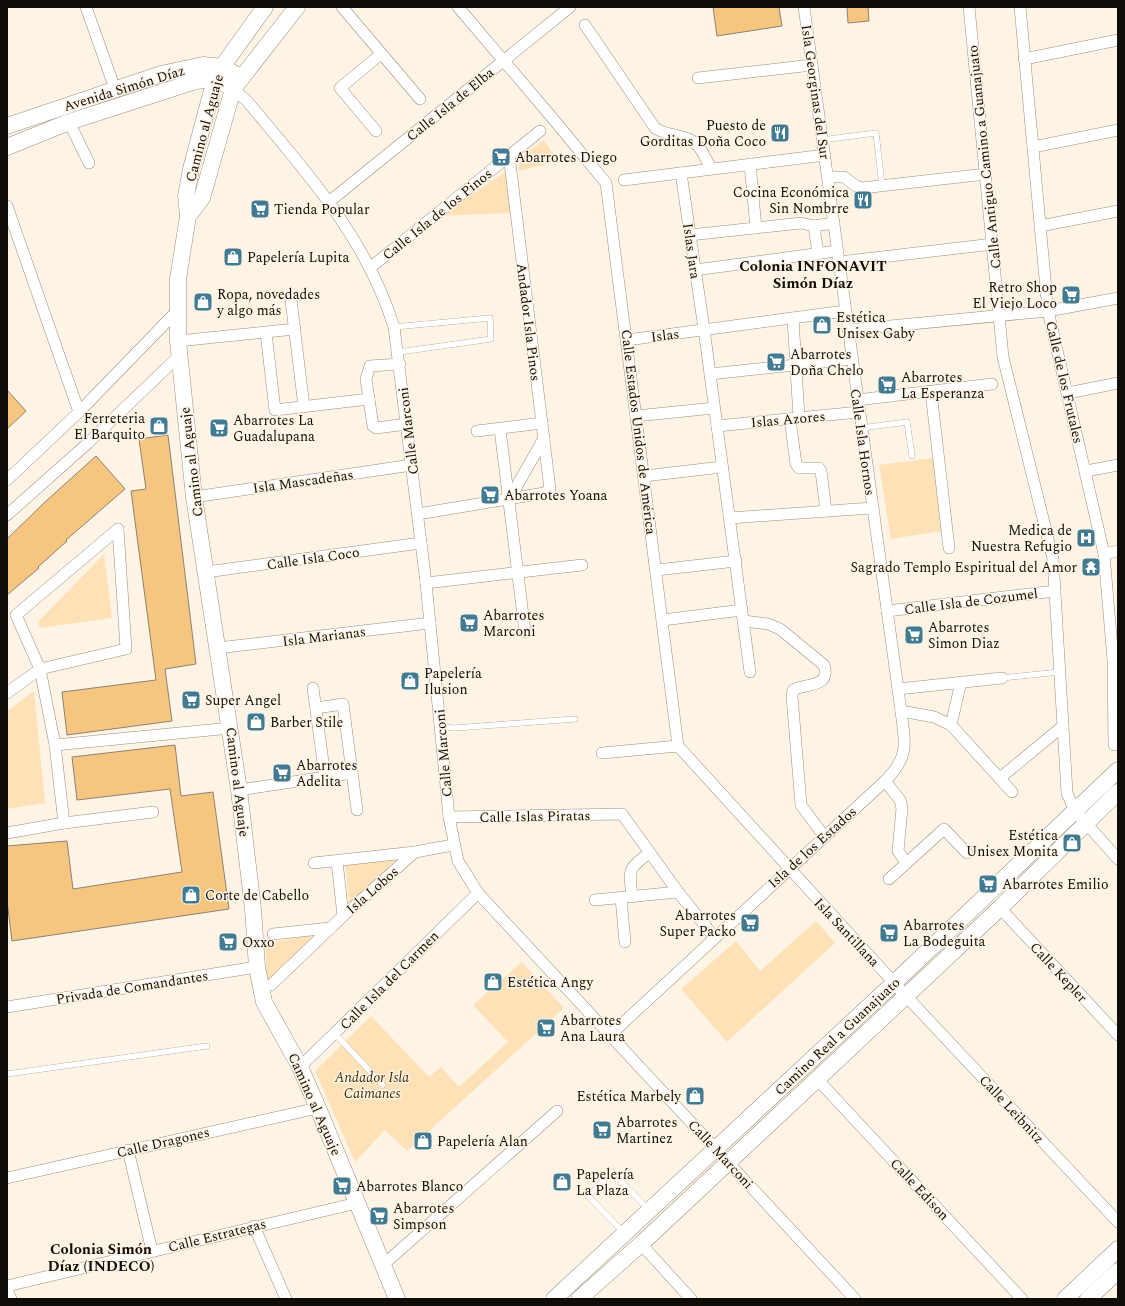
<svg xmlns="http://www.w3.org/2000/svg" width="1125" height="1306" font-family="Spectral,serif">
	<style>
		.green { fill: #fee1b6 }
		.building { fill: #f6c680; stroke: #8d8271 }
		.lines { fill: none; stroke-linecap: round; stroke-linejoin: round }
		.lane-casing { stroke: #9a8e7d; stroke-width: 6 }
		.street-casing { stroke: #9a8e7d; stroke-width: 12 }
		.secondary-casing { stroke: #9a8e7d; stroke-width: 17 }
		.lane { stroke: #fff; stroke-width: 5.5 }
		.street { stroke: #fff; stroke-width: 11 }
		.secondary { stroke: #fff; stroke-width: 16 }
		.labels { text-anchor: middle; stroke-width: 3; stroke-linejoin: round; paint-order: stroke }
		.street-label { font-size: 14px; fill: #100c07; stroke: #fef4e5 }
		.poi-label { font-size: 14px; fill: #100c07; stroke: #fef4e5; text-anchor: start }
		.park-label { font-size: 14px; font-style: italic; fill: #432c02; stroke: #fef4e5 }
		.neighbourhood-label { font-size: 15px; font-weight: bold; fill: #100c07; stroke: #fef4e5 }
	</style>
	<rect width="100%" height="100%" fill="#fef4e5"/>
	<g class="green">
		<path d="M544 140 558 161 519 171V159Z"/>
		<path d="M507 171 512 213 440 216Z"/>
		<path d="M933 458 942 531 891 539 879 465Z"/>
		<path d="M104 554 112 618 40 628 38 622Z"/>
		<path d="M34 691 45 803 7 809V711Z"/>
		<path d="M400 856 349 904 345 863Z"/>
		<path d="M816 921 835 943 727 1042 681 989 736 941 760 971Z"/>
		<path d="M316 935 267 985 265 943Z"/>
		<path d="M522 962 564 1008 407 1151 385 1130 355 1162 315 1071 371 1016 429 1077 441 1067 459 1087 508 1042 473 1005Z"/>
	</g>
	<g class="building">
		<path d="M713 7H779L782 26 717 36Z"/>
		<path d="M847 7H868L869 21 848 23Z"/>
		<path d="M7 390 26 411 7 429Z"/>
		<path d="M168 435 196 664 165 669 172 721 67 735 62 692 156 680 131 491 146 489 139 439Z"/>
		<path d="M96 456 125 489 66 540 67 541 38 567 39 568 7 595V539L45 502Z"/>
		<path d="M175 745 181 796 213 792 229 909 12 941 7 901V846L67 841 73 889 182 872 170 789 77 800 72 757Z"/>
	</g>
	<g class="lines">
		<defs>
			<g id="lane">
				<path d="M822 140 876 133 882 185"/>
				<path d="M394 327 490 318 491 339 399 352"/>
				<path d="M861 428 907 422 912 456"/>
				<path d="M1002 678 1060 672"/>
				<path d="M441 727 455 728 575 719"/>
				<path d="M335 1034 383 1085"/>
				<path d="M7 1074 207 1046"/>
				<path d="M623 1232 588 1196 612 1172 649 1210"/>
			</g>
			<g id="street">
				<path d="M86 7 115 89"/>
				<path d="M342 7 420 99"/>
				<path d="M458 7 554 120 606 183 678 746 906 996 1118 1222"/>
				<path d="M969 7 1003 357 1053 559 1067 793 1075 811 1118 859"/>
				<path d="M1020 7 1048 311 1104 554 1113 660 1114 745"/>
				<path d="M585 25 655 128C667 136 685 135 694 142 702 148 706 160 711 168"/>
				<path d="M1024 59 1118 40"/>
				<path d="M698 78 812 65"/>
				<path d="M233 89 247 101C306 172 366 237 394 327L426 583 449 817 458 861 478 893 855 1299"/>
				<path d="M69 122 89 163"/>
				<path d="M376 131 340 88 381 54"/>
				<path d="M1033 147 1118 130"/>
				<path d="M750 164 756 228"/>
				<path d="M681 173 704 329 750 672"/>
				<path d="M828 177H844L856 186 862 188 986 174"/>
				<path d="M624 180 825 155"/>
				<path d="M330 201 570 7"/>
				<path d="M7 206 79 412"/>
				<path d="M814 226 818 254"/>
				<path d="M1040 226 1118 211"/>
				<path d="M690 235 801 223 814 226 834 223"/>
				<path d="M839 262 993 244"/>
				<path d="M371 267 540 131"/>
				<path d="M695 270 837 251"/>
				<path d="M291 300 304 407"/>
				<path d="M793 318 799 418"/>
				<path d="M848 330 1048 311 1118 298"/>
				<path d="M266 333 275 410 369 399"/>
				<path d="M627 340 845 311"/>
				<path d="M178 341 295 329"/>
				<path d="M400 364 370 366 366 379 373 426 376 428 407 424"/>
				<path d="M710 374 852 359"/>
				<path d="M931 392 949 548"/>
				<path d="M1068 393 1118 383"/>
				<path d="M857 400 992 384"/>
				<path d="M636 416 714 408"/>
				<path d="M790 419 796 464 799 468H819L821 471 826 511"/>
				<path d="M717 426 859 412"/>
				<path d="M500 429 525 632"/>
				<path d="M477 431 542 423"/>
				<path d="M1086 471 1118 465"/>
				<path d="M644 476 722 467"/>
				<path d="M7 480 79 412 177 311"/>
				<path d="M194 497 412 465"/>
				<path d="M509 500 544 438"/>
				<path d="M418 514 544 493 550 489 509 155"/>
				<path d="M7 515 88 443 179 356"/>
				<path d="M730 518 872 508"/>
				<path d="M1104 554 1118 551"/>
				<path d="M657 570 736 561"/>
				<path d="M206 572 421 543"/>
				<path d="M426 583 582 565"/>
				<path d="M887 611 1055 591"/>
				<path d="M663 620 742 610"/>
				<path d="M744 621 768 624 780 629 824 665C831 688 807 683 793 690L792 696 801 805 824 836"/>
				<path d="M218 648 430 623"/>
				<path d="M313 688 325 777"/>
				<path d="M898 689 1002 678"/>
				<path d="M7 693 40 669 126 649 118 529"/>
				<path d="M316 708 343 704 357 810"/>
				<path d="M901 711 934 717 951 725 1012 792"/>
				<path d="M951 725 961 682"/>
				<path d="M55 745 231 728"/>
				<path d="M602 753 678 746"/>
				<path d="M1000 778 1063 726"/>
				<path d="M885 781 900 800 902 808 898 851 906 863"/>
				<path d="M239 790 352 773"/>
				<path d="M449 817 622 814 678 892 715 938"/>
				<path d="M64 823 55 745 40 669 16 615 118 529"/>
				<path d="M7 833 64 823 153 812"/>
				<path d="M337 861 343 916"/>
				<path d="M314 863 415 852"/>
				<path d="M889 879 944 829 967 853"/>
				<path d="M632 897C629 869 627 870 649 853"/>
				<path d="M621 898 625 942"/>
				<path d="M595 900 678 892"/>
				<path d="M1000 908 1118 1035"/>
				<path d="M273 934 330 928"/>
				<path d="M271 985 343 916 415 852 453 845"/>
				<path d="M7 1007 257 967"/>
				<path d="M610 1035 885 781C910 756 905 744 901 711L804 7"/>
				<path d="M300 1067 478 893"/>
				<path d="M817 1079 1022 1299"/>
				<path d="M128 1150 152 1251"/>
				<path d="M7 1178 318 1108"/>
				<path d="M254 1226 286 1299"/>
				<path d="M641 1244 691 1299"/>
				<path d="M383 1265 557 1111"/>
				<path d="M7 1286 357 1203"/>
				<path d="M7 1290 11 1299"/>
			</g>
			<g id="secondary">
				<path d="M265 7 222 67 215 79 191 169 186 196 188 216 178 279V341L194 497 239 790 253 909 257 967 264 1002 300 1067 318 1108 397 1299"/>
				<path d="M7 126 161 74 203 65 213 66 222 67 241 77"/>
				<path d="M7 147 69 122 196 81 215 79 225 84"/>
				<path d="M188 216 202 198 233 89 297 7"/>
				<path d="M554 1299 894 983 1118 770"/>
				<path d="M579 1299 641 1244 1000 908 1118 792"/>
				<path d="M1065 1299 1118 1249"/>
				<path d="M1088 1299 1118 1271"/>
			</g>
		</defs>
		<use href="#lane" class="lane-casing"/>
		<use href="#street" class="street-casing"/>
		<use href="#secondary" class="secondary-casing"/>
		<use href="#lane" class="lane"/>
		<use href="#street" class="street"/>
		<use href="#secondary" class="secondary"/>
	</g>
	<defs>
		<symbol id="restaurant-square" viewBox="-11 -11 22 22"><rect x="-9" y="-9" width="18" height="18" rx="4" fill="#407b93" stroke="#fef4e5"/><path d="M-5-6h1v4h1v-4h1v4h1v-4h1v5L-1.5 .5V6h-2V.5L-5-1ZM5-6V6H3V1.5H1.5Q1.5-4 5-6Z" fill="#fff"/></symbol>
		<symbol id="supermarket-square" viewBox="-11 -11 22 22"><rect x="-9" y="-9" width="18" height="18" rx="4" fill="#407b93" stroke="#fef4e5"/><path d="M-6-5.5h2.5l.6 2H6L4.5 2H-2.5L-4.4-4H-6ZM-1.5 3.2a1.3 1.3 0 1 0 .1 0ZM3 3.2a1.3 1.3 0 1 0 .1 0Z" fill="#fff"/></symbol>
		<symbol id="shop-square" viewBox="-11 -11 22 22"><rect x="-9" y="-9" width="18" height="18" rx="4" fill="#407b93" stroke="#fef4e5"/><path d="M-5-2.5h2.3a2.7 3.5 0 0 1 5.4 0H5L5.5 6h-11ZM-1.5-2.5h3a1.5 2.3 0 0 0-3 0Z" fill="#fff"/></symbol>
		<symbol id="hospital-square" viewBox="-11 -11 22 22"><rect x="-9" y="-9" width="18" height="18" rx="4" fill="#407b93" stroke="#fef4e5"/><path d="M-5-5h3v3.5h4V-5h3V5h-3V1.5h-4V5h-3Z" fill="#fff"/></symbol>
		<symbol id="temple-square" viewBox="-11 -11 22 22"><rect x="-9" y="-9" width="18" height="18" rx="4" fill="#407b93" stroke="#fef4e5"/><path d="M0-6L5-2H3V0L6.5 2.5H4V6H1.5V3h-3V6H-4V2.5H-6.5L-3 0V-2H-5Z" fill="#fff"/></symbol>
	</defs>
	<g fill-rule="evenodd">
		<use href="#restaurant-square" x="769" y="122" width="22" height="22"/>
		<use href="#supermarket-square" x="490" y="146" width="22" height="22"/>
		<use href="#restaurant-square" x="852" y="189" width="22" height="22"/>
		<use href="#supermarket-square" x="249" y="198" width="22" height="22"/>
		<use href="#shop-square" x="222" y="246" width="22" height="22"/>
		<use href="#supermarket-square" x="1060" y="284" width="22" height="22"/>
		<use href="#shop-square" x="192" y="291" width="22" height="22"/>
		<use href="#shop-square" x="811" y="314" width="22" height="22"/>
		<use href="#supermarket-square" x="765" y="351" width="22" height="22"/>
		<use href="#supermarket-square" x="876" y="374" width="22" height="22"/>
		<use href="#shop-square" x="148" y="415" width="22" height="22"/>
		<use href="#supermarket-square" x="208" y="417" width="22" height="22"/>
		<use href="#supermarket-square" x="479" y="484" width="22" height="22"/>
		<use href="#hospital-square" x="1075" y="527" width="22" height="22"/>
		<use href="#temple-square" x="1080" y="556" width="22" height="22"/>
		<use href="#supermarket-square" x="458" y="612" width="22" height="22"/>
		<use href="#supermarket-square" x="903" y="624" width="22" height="22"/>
		<use href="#shop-square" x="399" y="670" width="22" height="22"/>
		<use href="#supermarket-square" x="180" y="689" width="22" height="22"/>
		<use href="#shop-square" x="245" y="711" width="22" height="22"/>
		<use href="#supermarket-square" x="271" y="762" width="22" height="22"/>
		<use href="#shop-square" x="1061" y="832" width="22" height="22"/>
		<use href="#supermarket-square" x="977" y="873" width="22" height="22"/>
		<use href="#shop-square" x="180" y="884" width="22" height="22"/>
		<use href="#supermarket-square" x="739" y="912" width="22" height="22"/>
		<use href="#supermarket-square" x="878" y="922" width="22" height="22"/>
		<use href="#supermarket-square" x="217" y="931" width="22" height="22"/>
		<use href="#shop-square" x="482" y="971" width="22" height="22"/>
		<use href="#supermarket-square" x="535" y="1017" width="22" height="22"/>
		<use href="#shop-square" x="684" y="1085" width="22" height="22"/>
		<use href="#supermarket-square" x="591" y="1119" width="22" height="22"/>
		<use href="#shop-square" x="412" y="1130" width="22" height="22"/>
		<use href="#shop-square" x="551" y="1171" width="22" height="22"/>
		<use href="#supermarket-square" x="331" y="1175" width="22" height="22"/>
		<use href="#supermarket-square" x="368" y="1205" width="22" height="22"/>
	</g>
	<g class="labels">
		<g class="street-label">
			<text transform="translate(124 88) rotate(-17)" y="5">Avenida Simón Díaz</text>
			<text transform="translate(816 92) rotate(82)" y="5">Isla Georginas del Sur</text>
			<text transform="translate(450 104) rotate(-39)" y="5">Calle Isla de Elba</text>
			<text transform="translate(204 128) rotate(-75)" y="5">Camino al Aguaje</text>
			<text transform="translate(984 157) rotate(-96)" y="5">Calle Antiguo Camino a Guanajuato</text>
			<text transform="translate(437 214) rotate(-39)" y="5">Calle Isla de los Pinos</text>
			<text transform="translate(692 251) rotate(82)" y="5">Islas Jara</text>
			<text transform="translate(529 322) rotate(83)" y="5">Andador Isla Pinos</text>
			<text transform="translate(665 335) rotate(-7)" y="5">Islas</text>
			<text transform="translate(1065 382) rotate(77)" y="5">Calle de los Frutales</text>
			<text transform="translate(788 419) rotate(-5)" y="5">Islas Azores</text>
			<text transform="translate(408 431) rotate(-97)" y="5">Calle Marconi</text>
			<text transform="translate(639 432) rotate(83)" y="5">Calle Estados Unidos de América</text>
			<text transform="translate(863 442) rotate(82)" y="5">Calle Isla Hornos</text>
			<text transform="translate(191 462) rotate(-97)" y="5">Camino al Aguaje</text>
			<text transform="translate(303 481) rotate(-8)" y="5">Isla Mascadeñas</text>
			<text transform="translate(313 558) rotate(-8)" y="5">Calle Isla Coco</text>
			<text transform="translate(971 601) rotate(-7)" y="5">Calle Isla de Cozumel</text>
			<text transform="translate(324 636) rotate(-7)" y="5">Isla Marianas</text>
			<text transform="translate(443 753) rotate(-95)" y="5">Calle Marconi</text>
			<text transform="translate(238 782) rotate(83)" y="5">Camino al Aguaje</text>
			<text transform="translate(535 816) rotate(-1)" y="5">Calle Islas Piratas</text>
			<text transform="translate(812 847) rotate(-42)" y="5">Isla de los Estados</text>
			<text transform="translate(372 890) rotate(-41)" y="5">Isla Lobos</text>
			<text transform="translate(847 932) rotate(47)" y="5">Isla Santillana</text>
			<text transform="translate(1059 972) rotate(47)" y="5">Calle Kepler</text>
			<text transform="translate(389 980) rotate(-45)" y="5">Calle Isla del Carmen</text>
			<text transform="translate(132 987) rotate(-9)" y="5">Privada de Comandantes</text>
			<text transform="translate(837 1036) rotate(-43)" y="5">Camino Real a Guanajuato</text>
			<text transform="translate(315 1104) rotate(66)" y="5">Camino al Aguaje</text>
			<text transform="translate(1012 1109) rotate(47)" y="5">Calle Leibnitz</text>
			<text transform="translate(163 1142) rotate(-13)" y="5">Calle Dragones</text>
			<text transform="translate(721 1154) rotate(47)" y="5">Calle Marconi</text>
			<text transform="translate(920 1189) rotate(47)" y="5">Calle Edison</text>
			<text transform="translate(217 1235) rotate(-14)" y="5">Calle Estrategas</text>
		</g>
		<g class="poi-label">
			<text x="766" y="130" text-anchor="end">Puesto de<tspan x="766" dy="16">Gorditas Doña Coco</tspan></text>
			<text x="515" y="162">Abarrotes Diego</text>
			<text x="849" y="197" text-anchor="end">Cocina Económica<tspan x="849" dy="16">Sin Nombrre</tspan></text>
			<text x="274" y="214">Tienda Popular</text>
			<text x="247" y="262">Papelería Lupita</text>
			<text x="1057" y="292" text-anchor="end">Retro Shop<tspan x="1057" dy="16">El Viejo Loco</tspan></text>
			<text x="217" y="299">Ropa, novedades<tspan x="217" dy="16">y algo más</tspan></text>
			<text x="836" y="322">Estética<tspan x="836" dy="16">Unisex Gaby</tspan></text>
			<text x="790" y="359">Abarrotes<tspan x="790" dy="16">Doña Chelo</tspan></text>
			<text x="901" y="382">Abarrotes<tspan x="901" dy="16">La Esperanza</tspan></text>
			<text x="145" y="423" text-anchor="end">Ferreteria<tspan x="145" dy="16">El Barquito</tspan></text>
			<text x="233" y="425">Abarrotes La<tspan x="233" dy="16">Guadalupana</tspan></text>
			<text x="504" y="500">Abarrotes Yoana</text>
			<text x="1072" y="535" text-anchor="end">Medica de<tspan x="1072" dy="16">Nuestra Refugio</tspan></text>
			<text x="1077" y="572" text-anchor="end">Sagrado Templo Espiritual del Amor</text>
			<text x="483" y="620">Abarrotes<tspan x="483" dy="16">Marconi</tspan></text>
			<text x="928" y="632">Abarrotes<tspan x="928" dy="16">Simon Diaz</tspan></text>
			<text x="424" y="678">Papelería<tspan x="424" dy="16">Ilusion</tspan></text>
			<text x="205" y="705">Super Angel</text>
			<text x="270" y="727">Barber Stile</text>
			<text x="296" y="770">Abarrotes<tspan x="296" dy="16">Adelita</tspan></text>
			<text x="1058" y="840" text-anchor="end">Estética<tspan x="1058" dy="16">Unisex Monita</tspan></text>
			<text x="1002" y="889">Abarrotes Emilio</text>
			<text x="205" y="900">Corte de Cabello</text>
			<text x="736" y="920" text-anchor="end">Abarrotes<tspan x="736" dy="16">Super Packo</tspan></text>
			<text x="903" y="930">Abarrotes<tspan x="903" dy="16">La Bodeguita</tspan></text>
			<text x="242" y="947">Oxxo</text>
			<text x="507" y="987">Estética Angy</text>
			<text x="560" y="1025">Abarrotes<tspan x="560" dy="16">Ana Laura</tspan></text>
			<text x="681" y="1101" text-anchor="end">Estética Marbely</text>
			<text x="616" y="1127">Abarrotes<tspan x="616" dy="16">Martinez</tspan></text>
			<text x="437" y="1146">Papelería Alan</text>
			<text x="576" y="1179">Papelería<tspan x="576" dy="16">La Plaza</tspan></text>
			<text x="356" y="1191">Abarrotes Blanco</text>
			<text x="393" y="1213">Abarrotes<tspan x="393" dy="16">Simpson</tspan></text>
		</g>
		<g class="park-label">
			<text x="372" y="1082">Andador Isla<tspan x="372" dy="16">Caimanes</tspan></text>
		</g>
		<g class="neighbourhood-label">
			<text x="813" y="271">Colonia INFONAVIT<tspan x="813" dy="17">Simón Díaz</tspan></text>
			<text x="101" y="1254">Colonia Simón<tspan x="101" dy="17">Díaz (INDECO)</tspan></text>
		</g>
	</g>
	<rect width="1125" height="1306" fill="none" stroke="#100c07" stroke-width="16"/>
</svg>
